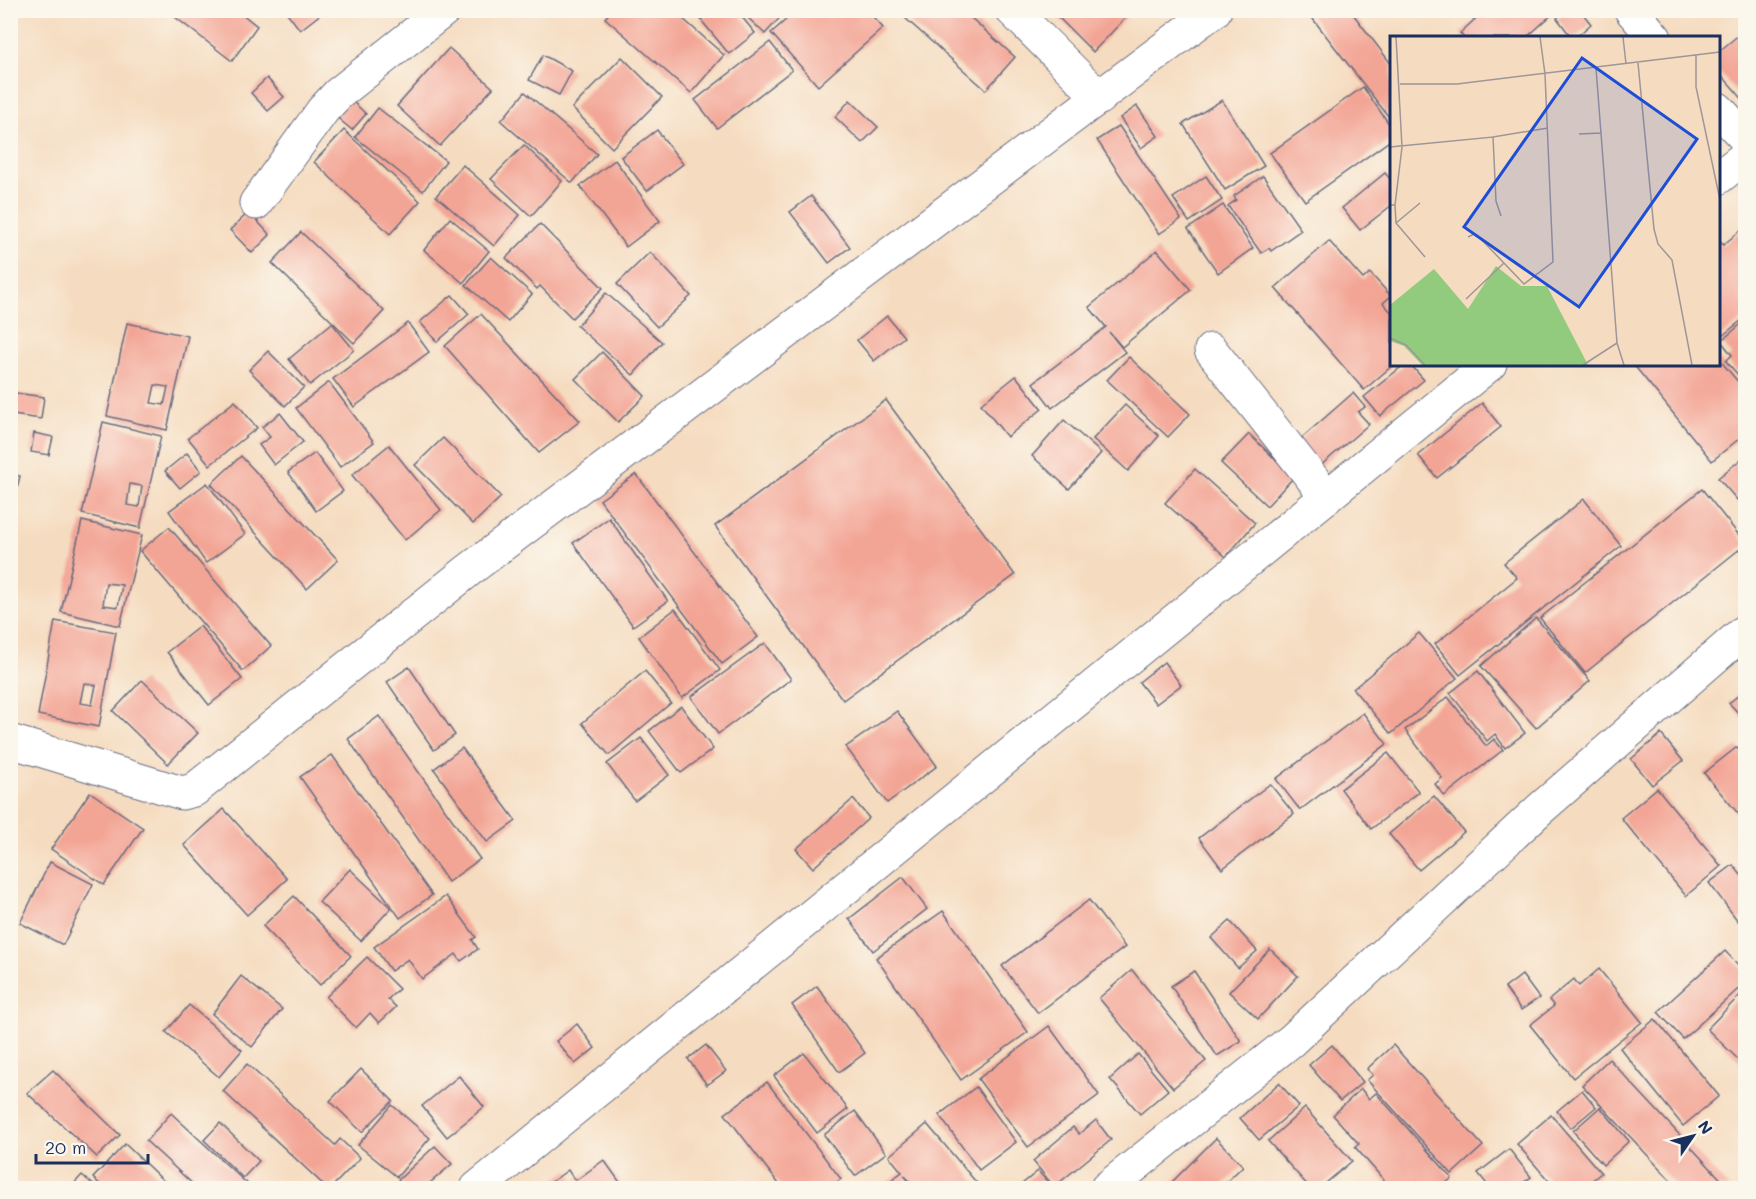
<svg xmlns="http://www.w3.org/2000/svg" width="1756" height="1199" font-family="Mali,sans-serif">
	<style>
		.building { fill: #f3a595; fill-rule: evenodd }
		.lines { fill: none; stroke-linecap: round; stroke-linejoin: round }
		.minor-casing { stroke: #676b80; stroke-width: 35 }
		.minor { stroke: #fff; stroke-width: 33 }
		.inset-road { fill: none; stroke: #9e9698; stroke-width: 1.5 }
		.view { fill: #1d4ed8; fill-opacity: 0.15; stroke: #1d4ed8; stroke-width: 3 }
		.inset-edge { fill: none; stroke: #1b2f5e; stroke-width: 3 }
	</style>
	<rect width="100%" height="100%" fill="#fbf7ec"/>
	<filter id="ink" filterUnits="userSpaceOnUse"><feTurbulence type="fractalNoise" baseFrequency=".0167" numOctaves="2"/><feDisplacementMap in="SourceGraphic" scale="12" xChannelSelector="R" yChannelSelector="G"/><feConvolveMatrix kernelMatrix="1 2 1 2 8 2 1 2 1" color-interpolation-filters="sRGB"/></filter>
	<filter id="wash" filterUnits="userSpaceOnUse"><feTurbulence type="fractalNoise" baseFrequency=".008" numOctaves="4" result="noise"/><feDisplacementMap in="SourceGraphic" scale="24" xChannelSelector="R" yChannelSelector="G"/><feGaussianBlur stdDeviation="1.35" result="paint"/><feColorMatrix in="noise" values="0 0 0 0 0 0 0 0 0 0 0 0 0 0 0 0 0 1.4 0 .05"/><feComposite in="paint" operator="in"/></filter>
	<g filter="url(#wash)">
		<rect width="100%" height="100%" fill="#f5dbbf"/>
		<g id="blocks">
			<g class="building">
				<path d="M166 10H237L257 26 232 61Z"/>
				<path d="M285 10H326L300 30Z"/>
				<path d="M612 10H673L724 55 691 93 605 18Z"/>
				<path d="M712 10H736L755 33 729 54 701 20Z"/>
				<path d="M740 10H769L771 14 775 10H787L765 34Z"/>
				<path d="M797 10H867L883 28 818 86 771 33Z"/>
				<path d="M896 10H962L1015 57 986 90Z"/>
				<path d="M1051 10H1133L1093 52Z"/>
				<path d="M1306 10H1350L1392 65V121Z"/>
				<path d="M1485 10H1557L1526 38H1464L1460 33Z"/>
				<path d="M1566 10H1580L1591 24 1575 38H1572L1557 18Z"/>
				<path d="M1746 29V103L1718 71V52Z"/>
				<path d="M770 42 792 70 717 128 695 100Z"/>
				<path d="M449 48 493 88 440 146 397 106Z"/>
				<path d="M543 55 572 71 559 95 529 80Z"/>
				<path d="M622 57 662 97 612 148 572 108Z"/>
				<path d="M267 78 284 97 268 111 251 93Z"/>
				<path d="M1363 87 1392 128V139L1305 201 1270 153Z"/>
				<path d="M525 92 597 154 572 183 501 121Z"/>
				<path d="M348 97 366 114 352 130 333 114Z"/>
				<path d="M850 100 878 127 862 143 835 117Z"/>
				<path d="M1222 100 1264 166 1225 190 1183 124Z"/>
				<path d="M1137 106 1158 136 1141 148 1120 118Z"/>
				<path d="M378 108 446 161 423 191 355 137Z"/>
				<path d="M1119 126 1181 219 1159 234 1097 140Z"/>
				<path d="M344 130 420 201 390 234 314 162Z"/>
				<path d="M657 130 683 164 647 191 621 157Z"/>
				<path d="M524 145 562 181 531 216 491 179Z"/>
				<path d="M615 160 660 221 626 247 580 186Z"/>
				<path d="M463 165 520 215 494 246 436 196Z"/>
				<path d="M1385 173 1392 181V205L1360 230 1342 208Z"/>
				<path d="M1206 176 1222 200 1189 222 1173 198Z"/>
				<path d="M1263 176 1301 230 1271 251 1269 248 1261 253 1228 206 1236 200 1234 196Z"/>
				<path d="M811 196 850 247 829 263 790 212Z"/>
				<path d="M1223 205 1253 248 1218 273 1188 229Z"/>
				<path d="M249 212 270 235 252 253 230 230Z"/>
				<path d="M450 218 489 251 463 283 424 250Z"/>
				<path d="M540 224 603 288 572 318 540 286 537 289 506 258Z"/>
				<path d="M1741 230 1746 236V317L1718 339V239L1723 245Z"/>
				<path d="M301 232 384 311 354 343 272 263Z"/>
				<path d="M1329 241 1363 279 1370 273 1391 296 1383 303 1392 313V366L1364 390 1275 288Z"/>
				<path d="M1157 250 1191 290 1122 347 1109 332 1125 352 1052 408 1033 383 1106 327 1089 307Z"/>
				<path d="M650 252 691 296 657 327 617 284Z"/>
				<path d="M491 257 532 294 508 322 466 285Z"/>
				<path d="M606 293 662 342 633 375 577 326Z"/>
				<path d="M452 295 469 314 437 342 420 322Z"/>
				<path d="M481 314 580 421 539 453 445 346Z"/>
				<path d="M887 316 904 337 874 361 857 340Z"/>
				<path d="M1746 320V384L1726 361 1732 355 1721 341Z"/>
				<path d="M127 323 188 336 167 430 107 416ZM155 385 168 387 164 405 151 403Z"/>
				<path d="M332 323 354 350 310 385 289 359Z"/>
				<path d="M408 323 429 352 354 407 333 379Z"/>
				<path d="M268 351 304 387 285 406 249 370Z"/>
				<path d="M602 352 645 396 618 422 575 379Z"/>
				<path d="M1129 357 1190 414 1168 437 1107 380Z"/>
				<path d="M1718 358 1746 391V433L1712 461 1633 364H1718Z"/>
				<path d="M1405 364H1410L1424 380 1380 416 1364 397Z"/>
				<path d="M1016 376 1042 409 1007 437 981 404Z"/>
				<path d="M329 382 374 442 340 467 296 408Z"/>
				<path d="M16 393 44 397 41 419 13 415Z"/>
				<path d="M1353 393 1365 407 1358 412 1369 424 1319 467 1297 442Z"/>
				<path d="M886 400 1015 575 843 700 715 526Z"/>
				<path d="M235 401 257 428 210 465 188 438Z"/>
				<path d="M1482 403 1501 427 1437 478 1418 455Z"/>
				<path d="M1125 405 1159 436 1128 471 1093 439Z"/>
				<path d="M280 413 303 442 274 465 259 445 270 437 262 427Z"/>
				<path d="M1064 420 1101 453 1069 489 1032 456Z"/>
				<path d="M103 422 161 436 140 528 82 514ZM130 484 142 486 139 507 127 505Z"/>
				<path d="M34 433 53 437 49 455 31 452Z"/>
				<path d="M1249 434 1294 477 1267 506 1221 463Z"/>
				<path d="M443 438 501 497 473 524 415 465Z"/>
				<path d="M389 445 441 510 405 540 352 475Z"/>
				<path d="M187 453 201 471 180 488 165 471Z"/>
				<path d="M315 453 343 491 316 511 288 472Z"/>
				<path d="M1746 455V510L1718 478Z"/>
				<path d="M241 456 338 560 307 589 211 484Z"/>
				<path d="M1195 469 1255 523 1226 557 1165 503Z"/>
				<path d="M10 474 20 476 15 497 10 496Z"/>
				<path d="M636 474 758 637 722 664 600 500Z"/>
				<path d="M207 483 245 534 206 563 169 511Z"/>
				<path d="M1702 489 1746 544 1585 673 1540 618Z"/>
				<path d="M1584 499 1621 546 1460 675 1435 644 1517 578 1504 563Z"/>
				<path d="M609 518 668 601 633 626 573 543Z"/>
				<path d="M82 521 142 535 120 626 61 612ZM106 583 122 585 118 607 103 605Z"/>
				<path d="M169 527 271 646 243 671 140 551Z"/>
				<path d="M675 609 720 670 682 698 639 637Z"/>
				<path d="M1536 618 1590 681 1536 728 1481 666Z"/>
				<path d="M55 621 116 632 99 727 38 715ZM84 683 96 685 92 705 80 703Z"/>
				<path d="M200 626 242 679 209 705 167 652Z"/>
				<path d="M1419 633 1457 678 1391 734 1353 689Z"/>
				<path d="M765 643 791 679 718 734 691 697Z"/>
				<path d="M1164 662 1181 685 1156 704 1139 682Z"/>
				<path d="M409 667 455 735 434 750 387 682Z"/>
				<path d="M645 671 671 703 609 755 582 723Z"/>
				<path d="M1478 671 1525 733 1505 748 1495 734 1487 741 1450 693Z"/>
				<path d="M142 680 198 733 168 764 113 711Z"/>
				<path d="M1746 689V721L1729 703Z"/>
				<path d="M1448 697 1486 746 1494 739 1503 750 1444 796 1435 784 1442 778 1405 730Z"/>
				<path d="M681 706 713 749 681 773 649 731Z"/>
				<path d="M897 711 937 766 887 803 846 747Z"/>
				<path d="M1363 713 1387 744 1300 810 1276 779Z"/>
				<path d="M379 716 480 859 448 882 348 739Z"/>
				<path d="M1661 734 1683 761 1652 785 1631 759Z"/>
				<path d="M641 738 669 775 635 801 607 764Z"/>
				<path d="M1737 747 1746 757V823L1704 773Z"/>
				<path d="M462 748 516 821 487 842 434 769Z"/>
				<path d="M1388 753 1419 792 1371 829 1341 789Z"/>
				<path d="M332 755 432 895 400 918 300 777Z"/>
				<path d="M1270 784 1294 814 1222 869 1199 838Z"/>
				<path d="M1657 788 1721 866 1686 896 1621 818Z"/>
				<path d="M90 792 143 828 104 885 51 849Z"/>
				<path d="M1434 796 1464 832 1419 870 1389 834Z"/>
				<path d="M853 799 869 818 813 868 796 849Z"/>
				<path d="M224 809 287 879 247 915 184 845Z"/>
				<path d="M50 862 93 884 63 945 20 923Z"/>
				<path d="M1733 865 1746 881V916L1738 921 1709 883Z"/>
				<path d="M350 869 391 908 361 941 319 902Z"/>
				<path d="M903 877 927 909 873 951 849 919Z"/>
				<path d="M294 896 351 956 320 985 263 926Z"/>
				<path d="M446 896 476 937 472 940 478 949 461 961 456 954 422 979 408 959 391 971 374 947Z"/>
				<path d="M1089 900 1125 947 1038 1013 1002 966Z"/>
				<path d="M943 911 1028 1032 961 1080 876 958Z"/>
				<path d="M1230 921 1257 951 1238 968 1211 938Z"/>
				<path d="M1270 949 1298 976 1258 1019 1229 992Z"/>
				<path d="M1725 951 1746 973V982L1683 1039 1658 1012Z"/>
				<path d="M367 957 399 989 388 999 396 1007 379 1023 370 1013 356 1028 326 997Z"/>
				<path d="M1599 969 1642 1022 1573 1078 1530 1025 1554 1006 1549 1000 1574 979 1579 986Z"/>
				<path d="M1132 970 1206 1061 1173 1088 1099 998Z"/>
				<path d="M1194 971 1241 1041 1217 1056 1171 986Z"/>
				<path d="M1522 975 1539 998 1521 1010 1505 988Z"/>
				<path d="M241 976 282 1009 252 1047 212 1014Z"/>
				<path d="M817 986 865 1053 839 1072 792 1005Z"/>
				<path d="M1746 989V1067L1707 1029Z"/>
				<path d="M189 1005 242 1050 219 1077 166 1032Z"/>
				<path d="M1655 1019 1719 1096 1683 1126 1620 1048Z"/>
				<path d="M577 1024 595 1048 575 1064 556 1041Z"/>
				<path d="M1049 1026 1099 1095 1028 1147 978 1079Z"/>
				<path d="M706 1045 726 1071 707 1085 688 1059Z"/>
				<path d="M1332 1045 1363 1082 1340 1101 1309 1065Z"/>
				<path d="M1393 1045 1483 1146 1452 1174 1367 1080 1373 1075 1367 1069Z"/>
				<path d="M804 1053 848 1109 817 1133 774 1076Z"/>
				<path d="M1138 1054 1168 1090 1140 1114 1110 1079Z"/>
				<path d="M1609 1059 1729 1188H1678L1582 1085Z"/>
				<path d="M247 1064 335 1145 340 1139 360 1158 331 1188H327L223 1091Z"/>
				<path d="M361 1069 393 1101 362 1132 330 1101Z"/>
				<path d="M53 1070 120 1135 97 1157 27 1093Z"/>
				<path d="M459 1076 484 1107 447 1137 422 1106Z"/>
				<path d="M767 1082 841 1179 828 1188H782L725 1114Z"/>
				<path d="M1279 1083 1299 1106 1259 1140 1240 1118Z"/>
				<path d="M976 1087 1016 1142 979 1170 939 1115Z"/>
				<path d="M1361 1089 1369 1099 1376 1093 1452 1178 1440 1188H1391L1355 1147 1359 1144 1333 1115Z"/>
				<path d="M1582 1090 1596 1107 1571 1128 1557 1111Z"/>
				<path d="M392 1105 430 1138 397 1177 358 1145Z"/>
				<path d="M1600 1107 1629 1141 1603 1165 1573 1131Z"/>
				<path d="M1305 1108 1352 1161 1320 1188H1310L1268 1141Z"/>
				<path d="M855 1111 886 1153 855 1176 824 1135Z"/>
				<path d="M171 1113 243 1180 253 1188H197L146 1141Z"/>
				<path d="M1551 1115 1601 1173 1583 1188H1555L1517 1144Z"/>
				<path d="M1096 1120 1111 1140 1054 1187 1033 1161 1073 1127 1079 1134Z"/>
				<path d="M220 1123 259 1161 243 1178 204 1140Z"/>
				<path d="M927 1124 981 1188H916L904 1175 914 1188H880L902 1172 889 1156Z"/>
				<path d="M1216 1138 1243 1166 1220 1188H1166Z"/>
				<path d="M125 1144 171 1188H104L93 1178Z"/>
				<path d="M435 1146 452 1164 424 1188H406L398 1180Z"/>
				<path d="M1509 1149 1531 1177 1516 1188 1512 1185 1507 1188H1490L1478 1173Z"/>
				<path d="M604 1160 624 1188H550L547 1185 568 1170 575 1181Z"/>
				<path d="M1038 1171 1053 1188H1017Z"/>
				<path d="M82 1175 97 1188H70Z"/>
			</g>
		</g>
	</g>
	<g filter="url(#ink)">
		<use href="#blocks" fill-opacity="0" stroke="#676b80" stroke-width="1.5"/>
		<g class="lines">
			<defs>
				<g id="minor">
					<path d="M1012 10 1100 98"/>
					<path d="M1631 10 1655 38"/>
					<path d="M1718 109 1746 139"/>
					<path d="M1718 178 1746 156"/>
					<path d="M256 203 323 110 338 94 444 10"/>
					<path d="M1211 350 1327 497"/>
					<path d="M10 741 182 793 194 790 469 570 1215 10"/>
					<path d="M477 1188 1490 364"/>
					<path d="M1107 1188 1292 1040 1539 810 1746 630"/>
				</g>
			</defs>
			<use href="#minor" class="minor-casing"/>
			<use href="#minor" class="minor"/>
		</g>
	</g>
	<g transform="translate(1390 36)">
		<rect width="330" height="330" fill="#f5dbbf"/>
		<path d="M106 230 131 250H157L198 329H32L14 310 0 305V269L44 233 78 273Z" fill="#92ca7e"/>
		<path class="inset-road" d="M233 1 236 28M306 19V51L330 164M248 27 264 193 268 208 282 224 302 329M206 32 227 307 234 329M10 48H67L330 16M189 98 211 97M103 101 158 92M0 111 103 101 106 165 111 180M0 169H5L12 111 6 1M5 169 6 187 35 221M6 187 30 167M78 201 84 198 90 202 134 248 163 226 155 38 150 1M76 263 114 227M0 302 16 309 35 329M193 329 227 307"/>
		<path class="view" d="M192 22 307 103 189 271 74 191Z"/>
		<rect width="330" height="330" class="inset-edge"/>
	</g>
	<rect width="1756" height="1199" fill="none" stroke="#fbf7ec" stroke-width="36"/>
	<g transform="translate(1693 1136) rotate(55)" stroke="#fbf7ec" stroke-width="4.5" paint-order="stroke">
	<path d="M0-4.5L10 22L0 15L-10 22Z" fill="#1b2f5e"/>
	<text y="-9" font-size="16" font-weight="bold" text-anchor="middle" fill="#1b2f5e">N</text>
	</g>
	<path d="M36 1154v9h112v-9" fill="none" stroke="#1b2f5e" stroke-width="3"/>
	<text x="45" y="1154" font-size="18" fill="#1b2f5e" stroke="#fbf7ec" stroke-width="4.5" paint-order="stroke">20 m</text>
</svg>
